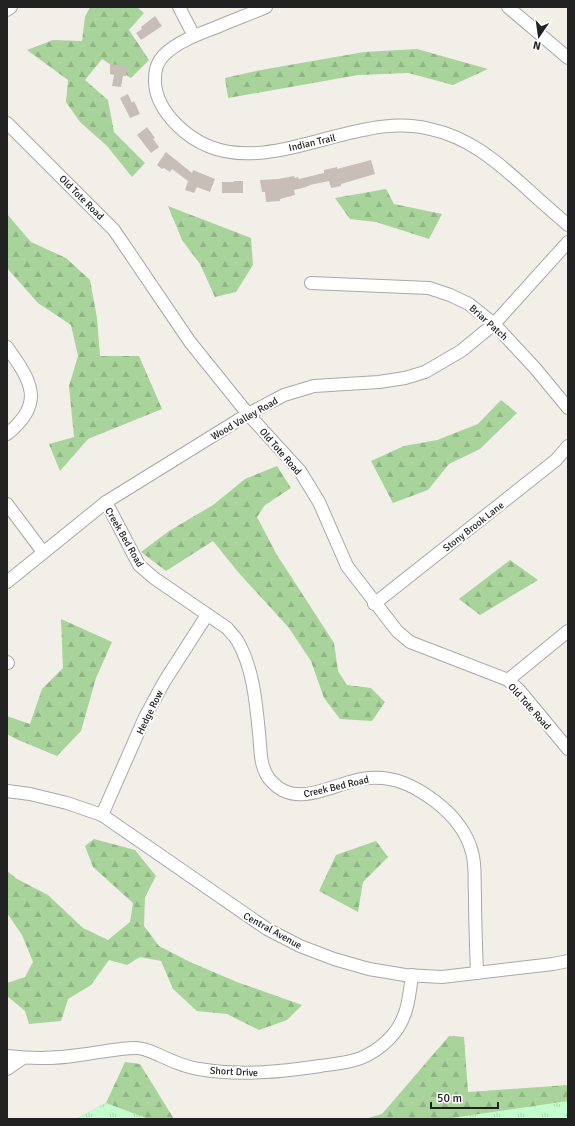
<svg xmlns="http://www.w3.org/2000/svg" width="575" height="1126" font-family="Signika,sans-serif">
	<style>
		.forest { fill: url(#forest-firs) }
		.park { fill: url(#park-tufts) }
		.building { fill: #c7beb7 }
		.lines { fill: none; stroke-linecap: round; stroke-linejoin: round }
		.minor-casing { stroke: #a8a8a8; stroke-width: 14 }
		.minor { stroke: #fff; stroke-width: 12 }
		.labels { text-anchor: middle; stroke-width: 4; stroke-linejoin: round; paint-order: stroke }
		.street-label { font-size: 10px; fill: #212121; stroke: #fff }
	</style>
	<defs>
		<pattern id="forest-firs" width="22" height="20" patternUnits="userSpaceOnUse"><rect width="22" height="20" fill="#a8d39b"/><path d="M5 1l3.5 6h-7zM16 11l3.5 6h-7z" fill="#90b585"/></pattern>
		<pattern id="park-tufts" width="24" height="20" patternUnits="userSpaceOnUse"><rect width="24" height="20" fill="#c5fccd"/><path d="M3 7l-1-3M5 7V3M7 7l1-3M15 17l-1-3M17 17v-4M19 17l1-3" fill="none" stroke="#a9d8b0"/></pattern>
	</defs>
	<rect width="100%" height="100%" fill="#f2efe8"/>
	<g class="forest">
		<path d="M90 7H137L144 13 129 30 149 60 131 78 102 59 85 80 108 100 114 132 145 163 132 177 107 146 80 122 66 102 68 80 27 50 53 40 82 41 85 17Z"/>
		<path d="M417 49 488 69 453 85 408 73 358 75 228 98 225 78 261 70 364 52Z"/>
		<path d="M386 189 394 204 442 214 429 239 376 222 350 219 335 198Z"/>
		<path d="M168 206 251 238 253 265 236 292 215 297 200 264 182 240Z"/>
		<path d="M7 214 31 242 66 258 90 280 97 318 100 356H139L162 409 88 439 60 471 49 444 74 437 69 386 78 356 71 325 38 303 7 268Z"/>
		<path d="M501 400 517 413 480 449 449 464 428 490 393 503 371 461 404 446 437 440 478 424Z"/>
		<path d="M277 466 291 488 265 505 257 517 277 555 334 643 338 671 347 685 371 688 385 702 372 721 340 719 324 698 311 661 289 628 238 572 213 541 166 571 141 552 169 531 213 505 245 479Z"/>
		<path d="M510 560 538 580 480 615 459 599Z"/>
		<path d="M61 619 112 642 96 678 81 731 57 756 16 739 7 734V716L30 724 42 689 63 668Z"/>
		<path d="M94 839 135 850 156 876 145 897 144 926 159 946 190 962 237 982 302 1005 287 1020 259 1030 227 1014 197 1011 173 989 161 961 140 957 127 965 109 960 91 985 68 999 61 1021 29 1024 25 1011 7 996V983L25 977 33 962 22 935 7 913V871L17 879 48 895 83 928 108 940 130 922 133 903 93 867 85 846Z"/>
		<path d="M376 841 388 857 363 882 358 912 319 891 336 855Z"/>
		<path d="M449 1036 464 1037 468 1092 568 1085V1119H365L382 1114Z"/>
		<path d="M125 1062 140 1064 174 1119H76L106 1103Z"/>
	</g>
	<g class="park">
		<path d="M568 1101V1119H445Z"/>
		<path d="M106 1103 149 1119H76Z"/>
	</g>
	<g class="building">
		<path d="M155 16 162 26 141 40 136 33 142 29 141 27Z"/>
		<path d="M110 64 127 66 126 76H123L121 87 112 86 114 75 110 74Z"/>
		<path d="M128 94 132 103 134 101 140 114 130 118 120 98Z"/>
		<path d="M147 127 155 138 153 139 159 147 151 153 137 135Z"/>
		<path d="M166 152 192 173 193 170 215 179 210 192 197 187 194 193 185 190 188 181 172 169 170 172 164 168 162 169 157 165Z"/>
		<path d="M371 160 375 174 341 184V186L331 188 329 181 310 185 306 187 294 190 295 195 280 199V201L266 202 265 192H262L260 180 278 179 294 176 295 178 298 177 299 179 324 173V170L337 167V169Z"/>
		<path d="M234 181H243V193H222V182H234Z"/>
	</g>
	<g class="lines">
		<defs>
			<g id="minor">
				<path d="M179 7 194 36"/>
				<path d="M266 7C250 14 233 20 217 27 199 34 178 41 164 55 158 61 155 70 155 78 154 96 164 112 177 125 232 180 304 140 368 129 388 125 410 124 430 129 468 137 495 160 523 185 538 199 553 212 568 225"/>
				<path d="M508 7 568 58"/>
				<path d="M7 10 11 7"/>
				<path d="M7 123 114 230 190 342 248 414 300 471 319 502 347 566 397 631 410 642 508 680 520 691 568 749"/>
				<path d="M311 283 429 288 450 295 469 304 494 324 535 368 568 408"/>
				<path d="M7 347C31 381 46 403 7 434"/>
				<path d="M106 502 139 565 154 578 227 628C230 632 234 635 237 640 253 667 256 702 259 733 261 750 259 769 272 782 299 811 337 780 369 778 395 776 415 786 436 802 453 815 466 830 472 852 476 866 474 880 475 894 475 921 476 947 477 973"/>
				<path d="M7 504 43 552"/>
				<path d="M7 582 106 502 248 414 284 395 314 386 379 382 405 378 425 372 461 351 494 324 568 242"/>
				<path d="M374 604 556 460 568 446"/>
				<path d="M7 662 8 663"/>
				<path d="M508 680 568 631"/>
				<path d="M7 791 30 794 67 803 102 815 267 929 300 946 334 959 369 969 405 975 442 977 553 964 568 961"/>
				<path d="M102 815 145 717 164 682 207 615"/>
				<path d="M7 1056C32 1059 55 1059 79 1055 98 1053 117 1048 136 1048 144 1048 152 1052 159 1055 172 1061 185 1067 199 1069 239 1076 280 1072 320 1066 334 1064 348 1063 361 1058 371 1054 381 1047 389 1039 407 1021 409 1000 412 975"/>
				<path d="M7 1069 23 1058"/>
			</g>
		</defs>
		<use href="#minor" class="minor-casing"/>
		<use href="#minor" class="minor"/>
	</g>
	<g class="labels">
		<g class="street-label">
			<text transform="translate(312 142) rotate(-13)" y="4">Indian Trail</text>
			<text transform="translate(82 197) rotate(45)" y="4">Old Tote Road</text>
			<text transform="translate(489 322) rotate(42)" y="4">Briar Patch</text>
			<text transform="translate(244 418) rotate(-30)" y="4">Wood Valley Road</text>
			<text transform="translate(281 451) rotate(49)" y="4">Old Tote Road</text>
			<text transform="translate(473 526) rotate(-38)" y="4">Stony Brook Lane</text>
			<text transform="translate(125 537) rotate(60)" y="4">Creek Bed Road</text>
			<text transform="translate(530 706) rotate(48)" y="4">Old Tote Road</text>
			<text transform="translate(149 712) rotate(-64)" y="4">Hedge Row</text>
			<text transform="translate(336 786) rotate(-13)" y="4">Creek Bed Road</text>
			<text transform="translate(273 930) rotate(29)" y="4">Central Avenue</text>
			<text transform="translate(234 1071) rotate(3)" y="4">Short Drive</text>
		</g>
	</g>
	<rect width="575" height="1126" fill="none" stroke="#212121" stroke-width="16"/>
	<g transform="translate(539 36) rotate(193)" stroke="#ffffff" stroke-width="3" paint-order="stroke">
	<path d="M0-3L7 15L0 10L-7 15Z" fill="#212121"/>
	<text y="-6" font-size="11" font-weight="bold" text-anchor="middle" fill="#212121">N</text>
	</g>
	<path d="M431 1102v6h67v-6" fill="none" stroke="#212121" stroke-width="2"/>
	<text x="437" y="1102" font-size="12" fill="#212121" stroke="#ffffff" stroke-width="3" paint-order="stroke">50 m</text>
</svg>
